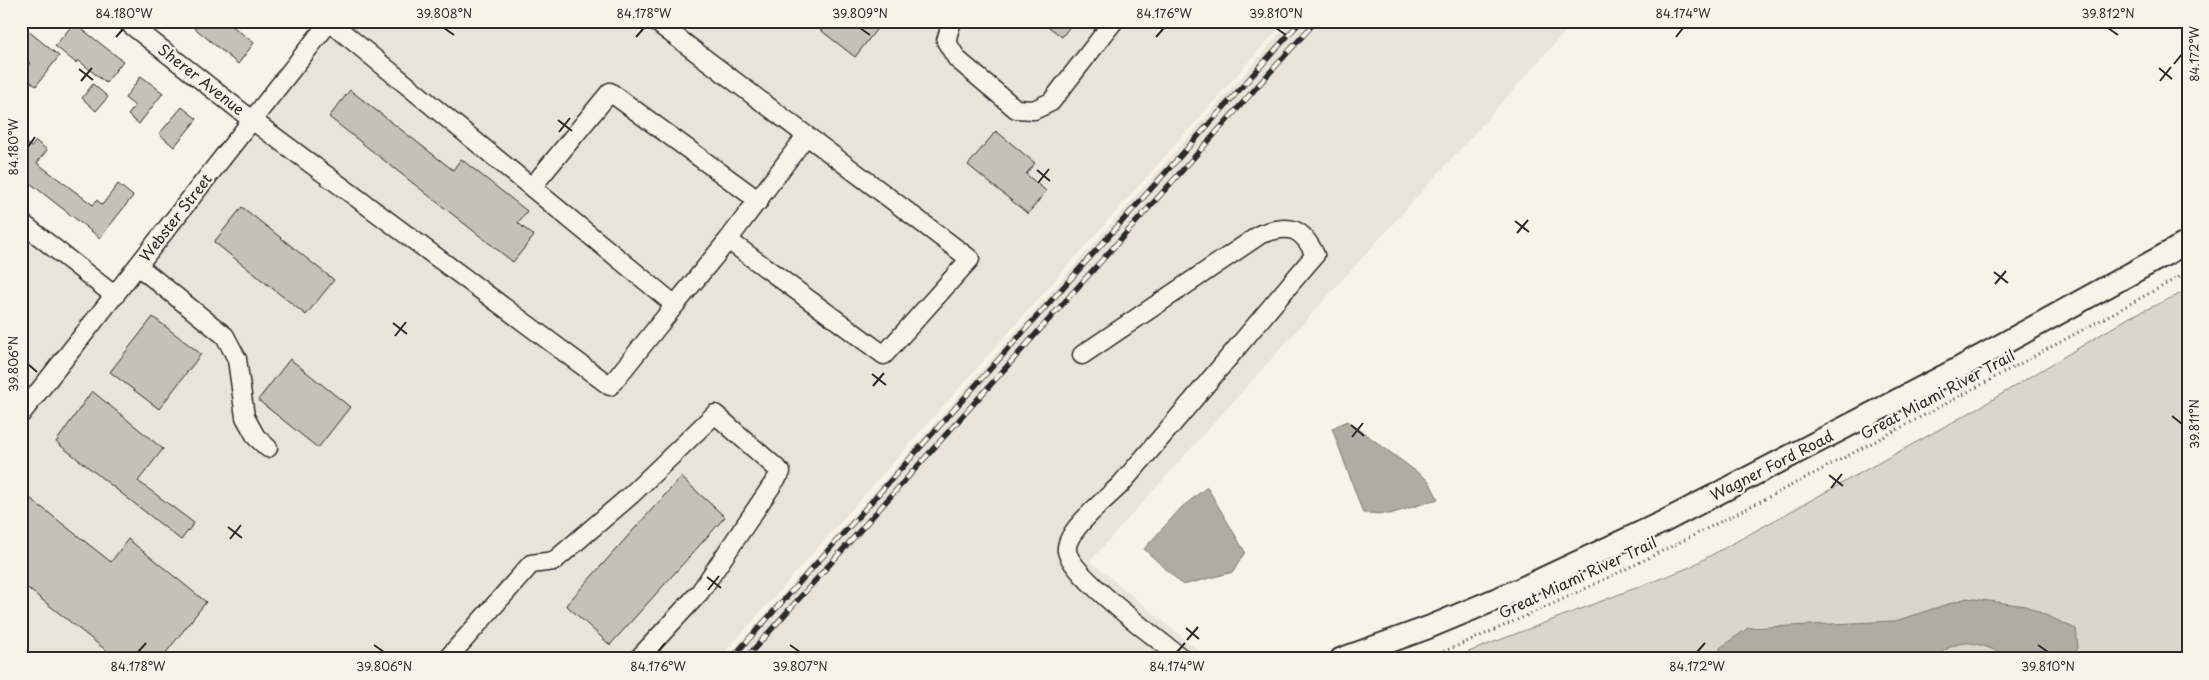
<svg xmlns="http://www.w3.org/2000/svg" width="2209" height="680" font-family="'Playpen Sans',sans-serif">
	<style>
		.built { fill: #e8e4da }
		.green { fill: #dad6cc; stroke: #82807c }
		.water { fill: #afaca4; stroke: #7a7874 }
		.building { fill: #c4c1b9; stroke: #2b2b2b }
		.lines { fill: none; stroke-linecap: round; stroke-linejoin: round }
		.minor-casing { stroke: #2b2b2b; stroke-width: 21 }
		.major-casing { stroke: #2b2b2b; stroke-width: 25 }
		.path { stroke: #2b2b2b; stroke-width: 3; stroke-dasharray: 1 4; stroke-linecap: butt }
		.minor { stroke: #f7f3e8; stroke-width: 18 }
		.major { stroke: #f7f3e8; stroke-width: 21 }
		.rail-casing { stroke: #2b2b2b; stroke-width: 5.5 }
		.rail { stroke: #f7f3e8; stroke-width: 4; stroke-dasharray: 11; stroke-linecap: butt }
		.ticks { fill: none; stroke: #2b2b2b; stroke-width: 2 }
		.labels { text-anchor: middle; stroke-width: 4.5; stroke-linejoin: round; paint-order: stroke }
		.street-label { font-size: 15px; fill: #2b2b2b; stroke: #f7f3e8 }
		.neatline { fill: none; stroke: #2b2b2b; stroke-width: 2 }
		.ticks-label { font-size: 12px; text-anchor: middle; fill: #2b2b2b }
	</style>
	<rect width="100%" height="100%" fill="#f7f3e8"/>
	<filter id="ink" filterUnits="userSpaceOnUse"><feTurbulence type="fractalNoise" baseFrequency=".02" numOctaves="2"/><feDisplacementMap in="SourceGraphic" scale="10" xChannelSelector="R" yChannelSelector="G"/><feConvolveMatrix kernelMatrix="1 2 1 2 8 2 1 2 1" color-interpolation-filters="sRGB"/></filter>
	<g filter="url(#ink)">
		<g class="built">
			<path d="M344 21H1285L719 659H21V224L121 301Z"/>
			<path d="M1291 21H1575L1090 561 1209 659H726Z"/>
		</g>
		<path class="green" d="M2188 290V659H1450L1688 568 1980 407 2130 317Z"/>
		<g class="water">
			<path d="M1348 421 1429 481 1438 499 1390 514 1363 513 1332 428Z"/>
			<path d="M1207 487 1245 552 1233 572 1183 585 1144 549 1182 507Z"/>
			<path d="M1967 598 2026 606 2076 629 2078 648 2071 659C2056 659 2039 661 2024 659 1985 653 1971 626 1933 659H1722L1720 648 1748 628 1895 621Z"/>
		</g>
		<g class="building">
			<path d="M186 21H226L254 43 238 64Z"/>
			<path d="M809 21H883L855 57Z"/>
			<path d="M1041 21H1074L1062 37Z"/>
			<path d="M74 23 123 61 106 83 78 60 76 63 55 46Z"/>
			<path d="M27 30 59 56 36 86 21 74 30 63 21 56V37Z"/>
			<path d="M141 76 163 93 139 124 128 115 135 106 125 98Z"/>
			<path d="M93 84 108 97 96 111 82 98Z"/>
			<path d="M350 90 453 170 461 159 527 211 518 223 534 236 513 262 329 117Z"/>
			<path d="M182 107 197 119 174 147 159 134Z"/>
			<path d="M996 131 1035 163 1026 174 1046 191 1028 214 968 165Z"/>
			<path d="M21 139 31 147 36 141 47 150 37 163 93 205 97 200 102 205 118 184 133 196 100 238 21 176Z"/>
			<path d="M242 207 334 280 306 315 214 242Z"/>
			<path d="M153 317 201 354 159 409 110 372Z"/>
			<path d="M290 359 350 407 318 448 258 400Z"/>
			<path d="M92 391 163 449 138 481 194 523 181 540 56 442Z"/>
			<path d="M681 477 725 517 610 645 566 605Z"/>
			<path d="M21 491 111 562 128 539 206 602 161 659H117L21 583Z"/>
		</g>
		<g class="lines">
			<defs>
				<g id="minor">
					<path d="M126 21 252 120 610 386 675 305 330 22"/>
					<path d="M655 21 970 259 884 355 728 240 806 136"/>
					<path d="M952 21 946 41 957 59 1016 109 1034 110 1051 102 1114 21"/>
					<path d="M532 187 610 92 759 201"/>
					<path d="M21 222 115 296"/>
					<path d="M138 266 225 336 237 359 245 417 256 437 268 448"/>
					<path d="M675 305 728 240"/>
					<path d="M1082 355 1261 234C1290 224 1302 227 1315 255 1250 331 1187 409 1121 484 1108 498 1064 531 1067 551 1072 577 1159 640 1183 659"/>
					<path d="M21 414 330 21"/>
					<path d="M447 659 531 564 554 561 631 495 715 414 781 472 700 592 638 659"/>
				</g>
				<path id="major" d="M1341 659 1427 628 1518 590 1663 522 1961 367 2188 242"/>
			</defs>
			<use href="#minor" class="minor-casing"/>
			<use href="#major" class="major-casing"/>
			<path class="path" d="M1425 659C1550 609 1670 548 1790 486 1924 416 2056 345 2188 272"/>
			<use href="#minor" class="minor"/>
			<use href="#major" class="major"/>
			<defs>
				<g id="rail">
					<path d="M731 659 1301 21"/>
					<path d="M745 659 1316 21"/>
				</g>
			</defs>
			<use href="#rail" class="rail-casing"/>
			<use href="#rail" class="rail"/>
		</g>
	</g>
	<path class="ticks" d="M444 28 454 35M860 28 870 35M1276 28 1286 35M2108 28 2118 35M116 37 124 28M636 37 644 28M1156 37 1164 28M1676 37 1683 28M2174 64 2182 54M2159 68 2172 79M79 69 93 80M81 81 92 68M2160 81 2171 67M558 120 572 131M559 132 570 118M28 147 35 137M1037 170 1050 181M1038 183 1049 169M1515 221 1529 232M1517 233 1528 220M1994 272 2008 283M1995 284 2006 271M393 323 407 334M395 336 406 322M28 364 37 372M872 374 886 385M873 386 884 373M2172 416 2182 424M1351 425 1364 436M1352 437 1363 423M1829 475 1843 486M1831 488 1842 474M228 527 242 538M230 539 241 525M707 577 721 588M708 590 719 576M1186 628 1199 639M1187 640 1198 627M374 645 384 652M790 645 800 652M2038 645 2048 652M138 652 146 643M658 652 665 643M1177 652 1185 643M1697 652 1705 643"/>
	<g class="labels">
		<g class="street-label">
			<text transform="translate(201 80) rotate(38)" y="5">Sherer Avenue</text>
			<text transform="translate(176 218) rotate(-52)" y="5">Webster Street</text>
			<text transform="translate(1938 395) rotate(-28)" y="5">Great Miami River Trail</text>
			<text transform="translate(1772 466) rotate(-27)" y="5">Wagner Ford Road</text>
			<text transform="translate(1578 578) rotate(-25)" y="5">Great Miami River Trail</text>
		</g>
	</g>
	<rect width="2209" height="680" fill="none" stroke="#f7f3e8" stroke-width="55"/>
	<rect x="28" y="28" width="2154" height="624" class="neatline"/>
	<g class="ticks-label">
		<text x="124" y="18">84.180°W</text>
		<text x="444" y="18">39.808°N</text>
		<text x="644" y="18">84.178°W</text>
		<text x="860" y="18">39.809°N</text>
		<text x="1164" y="18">84.176°W</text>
		<text x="1276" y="18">39.810°N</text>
		<text x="1683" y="18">84.174°W</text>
		<text x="2108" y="18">39.812°N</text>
		<text transform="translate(2195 54) rotate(-90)" y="4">84.172°W</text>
		<text transform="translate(14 147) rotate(-90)" y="4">84.180°W</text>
		<text transform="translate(14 364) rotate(-90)" y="4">39.806°N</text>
		<text transform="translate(2195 424) rotate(-90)" y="4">39.811°N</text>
		<text x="138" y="671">84.178°W</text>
		<text x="384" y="671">39.806°N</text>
		<text x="658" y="671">84.176°W</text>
		<text x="800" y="671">39.807°N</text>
		<text x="1177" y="671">84.174°W</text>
		<text x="1697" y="671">84.172°W</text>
		<text x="2048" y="671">39.810°N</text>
	</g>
</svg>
